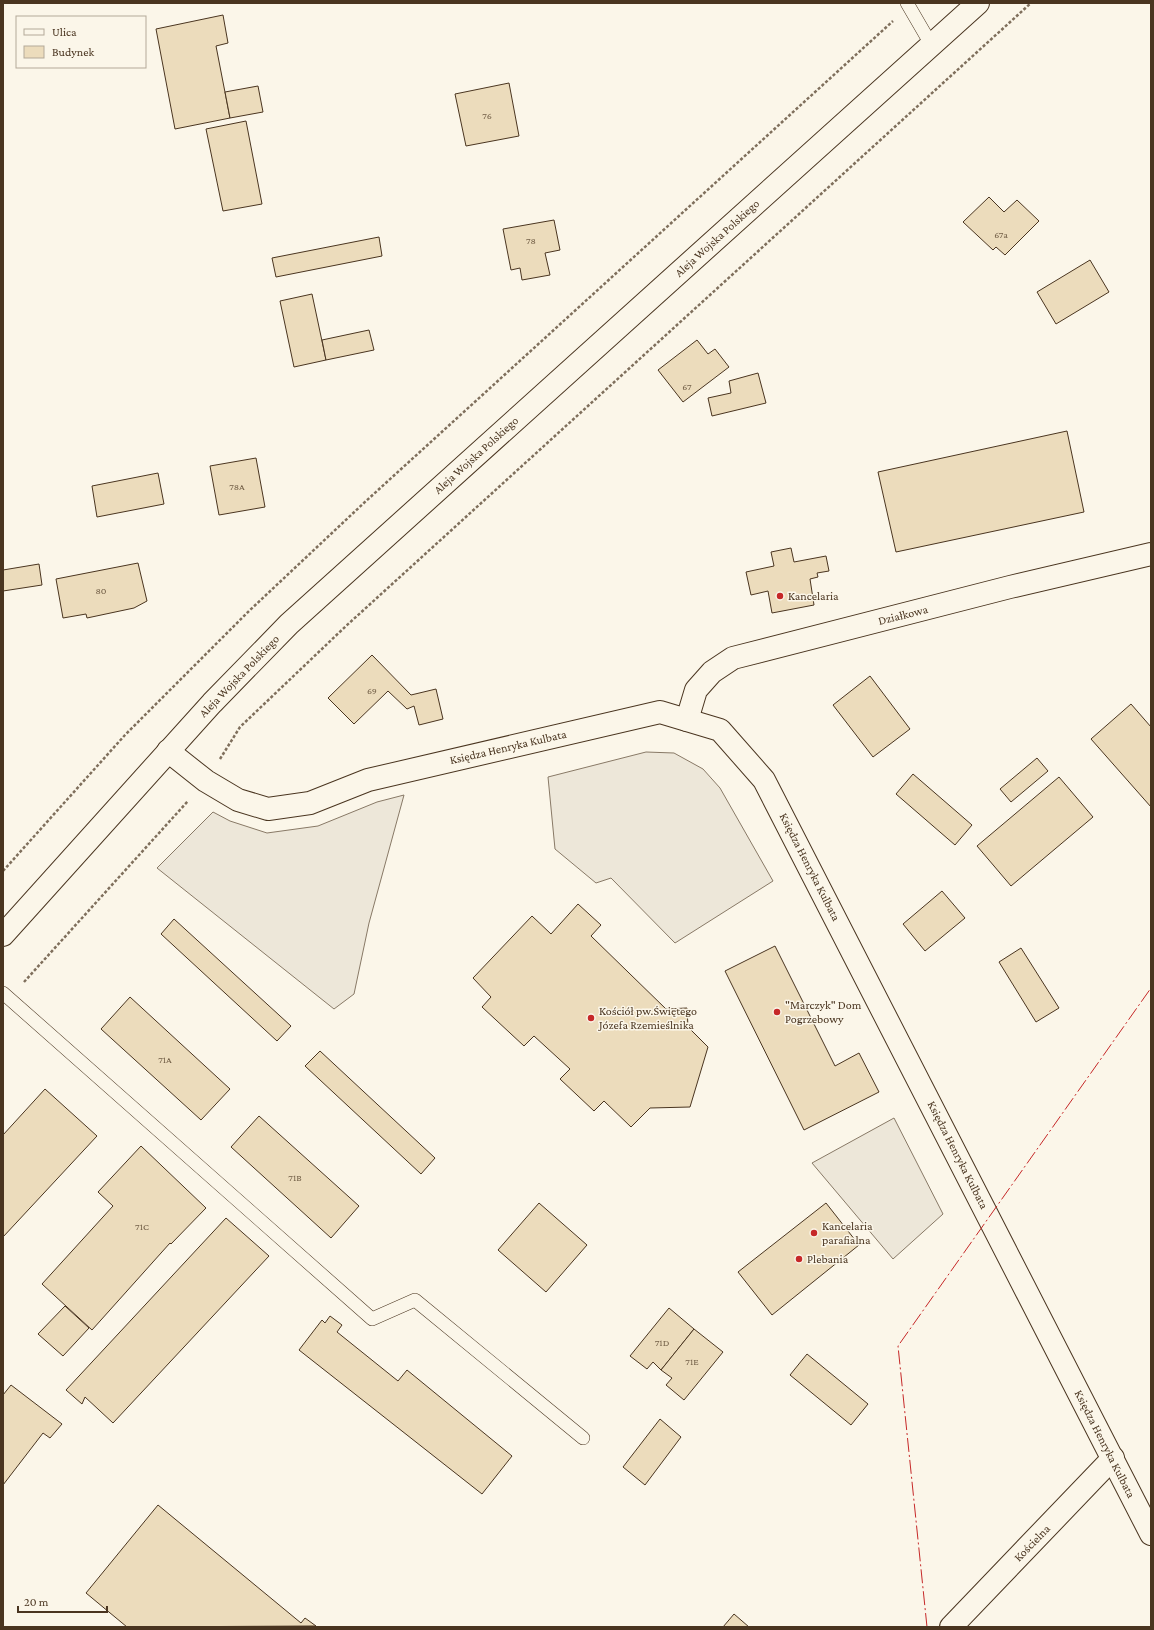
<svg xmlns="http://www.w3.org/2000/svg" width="1154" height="1630" font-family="'Crimson Pro',serif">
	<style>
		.parking { fill: #ede7d9; stroke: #887966 }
		.building { fill: #ecdcbc; stroke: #4a3520 }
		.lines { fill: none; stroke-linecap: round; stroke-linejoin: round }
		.lane-casing { stroke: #4a3520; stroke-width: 14 }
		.street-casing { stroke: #4a3520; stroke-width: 24 }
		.primary-casing { stroke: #4a3520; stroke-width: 24 }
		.path { stroke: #7f6f5c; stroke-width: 2.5; stroke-dasharray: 3 2; stroke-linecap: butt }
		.lane { stroke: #fbf6e9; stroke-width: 13 }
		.street { stroke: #fbf6e9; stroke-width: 22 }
		.primary { stroke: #fbf6e9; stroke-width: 22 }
		.power { stroke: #c62828; stroke-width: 1; stroke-dasharray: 14 3 2 3; stroke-linecap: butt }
		.poi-dot { fill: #c62828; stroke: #fbf6e9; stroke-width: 1.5 }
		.labels { text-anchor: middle; stroke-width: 3; stroke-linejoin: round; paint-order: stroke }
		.number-label { font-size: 10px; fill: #725f47 }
		.street-label { font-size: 12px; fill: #4a3520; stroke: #fbf6e9 }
		.poi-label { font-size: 12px; fill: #4a3520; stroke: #fbf6e9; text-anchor: start }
	</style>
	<rect width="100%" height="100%" fill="#fbf6e9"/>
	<g class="parking">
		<path d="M646 752 674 753 703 769 720 788 773 881 675 943 611 878 596 883 555 849 548 777Z"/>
		<path d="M404 795 369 923 354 994 334 1009 157 868 213 812 230 821 267 833 318 826 377 802Z"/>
		<path d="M894 1118 943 1214 893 1259 812 1163Z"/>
	</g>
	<g class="building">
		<path d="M223 15 228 43 216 46 230 118 175 129 156 29Z"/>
		<path d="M509 83 519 136 466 146 455 94Z"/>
		<path d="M258 86 263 112 230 118 225 92Z"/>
		<path d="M246 121 262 204 223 211 206 129Z"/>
		<path d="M989 197 1004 212 1017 200 1039 221 1005 255 996 247 993 250 963 222Z"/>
		<path d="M554 220 560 250 545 253 550 275 522 280 520 268 511 270 503 229Z"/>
		<path d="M379 237 382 256 276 277 272 258Z"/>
		<path d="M1090 260 1109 292 1056 324 1037 292Z"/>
		<path d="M312 294 326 360 294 367 280 301Z"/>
		<path d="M369 330 374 350 326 360 322 340Z"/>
		<path d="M697 340 708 354 715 349 729 367 683 402 658 370Z"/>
		<path d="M758 373 766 403 712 416 708 398 731 393 729 381Z"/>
		<path d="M1067 431 1084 512 896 552 878 472Z"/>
		<path d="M256 458 265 507 219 515 210 466Z"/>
		<path d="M158 473 164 504 97 517 92 486Z"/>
		<path d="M791 548 794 562 826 556 829 571 817 573 818 577 810 579 814 605 772 613 768 591 751 595 746 572 774 566 771 552Z"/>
		<path d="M138 563 147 601 134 608 87 618 86 614 63 618 56 579Z"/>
		<path d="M39 564 42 585 3 591V570Z"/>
		<path d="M372 655 411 695 436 689 443 719 419 725 414 706 407 709 388 691 354 724 328 698Z"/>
		<path d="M870 676 910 729 873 757 833 705Z"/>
		<path d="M1131 704 1151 727V807L1091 739Z"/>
		<path d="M1037 758 1048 771 1011 802 1000 789Z"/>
		<path d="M913 774 972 825 955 845 896 794Z"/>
		<path d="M1059 777 1093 817 1011 886 977 846Z"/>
		<path d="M942 891 965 918 925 951 903 924Z"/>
		<path d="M578 904 601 925 591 936 666 1009 687 1008 688 1027 708 1047 690 1107 650 1108 631 1127 604 1101 594 1111 560 1079 570 1069 534 1036 524 1046 482 1007 491 997 473 978 532 916 551 934Z"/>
		<path d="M174 919 291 1026 277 1041 161 934Z"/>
		<path d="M775 946 835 1066 859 1053 879 1092 804 1130 725 971Z"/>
		<path d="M1021 948 1059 1008 1036 1022 999 962Z"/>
		<path d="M130 997 230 1089 201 1120 101 1029Z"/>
		<path d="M320 1051 435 1158 421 1174 305 1066Z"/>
		<path d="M45 1089 97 1136 3 1237V1135Z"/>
		<path d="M259 1116 359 1206 331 1238 231 1147Z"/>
		<path d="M141 1146 206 1208 171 1244 170 1243 92 1330 42 1284 113 1206 98 1192Z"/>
		<path d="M539 1203 587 1245 546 1292 498 1250Z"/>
		<path d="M826 1203 859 1245 772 1315 738 1272Z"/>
		<path d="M226 1218 269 1256 113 1423 85 1397 82 1404 66 1390Z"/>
		<path d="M65 1306 89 1328 63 1356 38 1334Z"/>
		<path d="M669 1308 694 1329 661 1370 653 1362 647 1369 630 1356Z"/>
		<path d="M330 1316 342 1325 337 1332 398 1381 407 1370 512 1456 482 1494 299 1350 322 1320 325 1323Z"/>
		<path d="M694 1329 723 1352 684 1400 666 1385 672 1378 661 1370Z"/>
		<path d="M807 1354 868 1404 851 1425 790 1375Z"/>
		<path d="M11 1385 62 1424 50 1438 43 1433 3 1485V1395Z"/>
		<path d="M660 1419 681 1437 645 1485 623 1467Z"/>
		<path d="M158 1505 301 1623 305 1618 316 1626 127 1627 86 1593Z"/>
		<path d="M734 1614 749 1627H723Z"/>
	</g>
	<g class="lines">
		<defs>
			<g id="lane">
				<path d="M907 3 932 46"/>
				<path d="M3 993 372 1319 415 1300 583 1438"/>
			</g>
			<g id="street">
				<path d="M687 720 696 690 712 672 733 658 1010 587 1151 554"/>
				<path d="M168 751 206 781 238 800 268 809 310 803 368 780 660 712 720 730 764 780 1151 1534"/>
				<path d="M951 1627 1113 1458"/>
			</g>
			<path id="primary" d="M3 935 212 703 289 624 978 3"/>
		</defs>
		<use href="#lane" class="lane-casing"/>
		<use href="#street" class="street-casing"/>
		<use href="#primary" class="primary-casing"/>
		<g class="path">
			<path d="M220 759 240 727 346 626 1031 3"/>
			<path d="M3 871 125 735 249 611 366 501 893 21"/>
			<path d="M24 982 188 801"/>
		</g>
		<use href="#lane" class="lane"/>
		<use href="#street" class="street"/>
		<use href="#primary" class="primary"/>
		<path class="power" d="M927 1627 898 1346 1151 988"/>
	</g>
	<g class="poi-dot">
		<circle cx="780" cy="596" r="4"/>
		<circle cx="777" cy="1012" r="4"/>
		<circle cx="591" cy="1018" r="4"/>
		<circle cx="814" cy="1233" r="4"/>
		<circle cx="799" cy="1259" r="4"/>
	</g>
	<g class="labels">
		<g class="number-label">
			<text x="487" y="119">76</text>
			<text x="1001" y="238">67a</text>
			<text x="531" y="244">78</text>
			<text x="687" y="390">67</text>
			<text x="237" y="490">78A</text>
			<text x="101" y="594">80</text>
			<text x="372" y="694">69</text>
			<text x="165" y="1063">71A</text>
			<text x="295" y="1181">71B</text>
			<text x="142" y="1230">71C</text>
			<text x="662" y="1346">71D</text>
			<text x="692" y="1365">71E</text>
		</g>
		<g class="street-label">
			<text transform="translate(717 238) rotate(-42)" y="4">Aleja Wojska Polskiego</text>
			<text transform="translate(476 455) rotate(-42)" y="4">Aleja Wojska Polskiego</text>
			<text transform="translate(903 615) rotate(-14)" y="4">Działkowa</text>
			<text transform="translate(239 676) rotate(-46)" y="4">Aleja Wojska Polskiego</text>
			<text transform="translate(508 747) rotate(-13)" y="4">Księdza Henryka Kulbata</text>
			<text transform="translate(810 867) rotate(63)" y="4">Księdza Henryka Kulbata</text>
			<text transform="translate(958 1155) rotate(63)" y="4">Księdza Henryka Kulbata</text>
			<text transform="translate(1105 1444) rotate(63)" y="4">Księdza Henryka Kulbata</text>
			<text transform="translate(1032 1543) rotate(-46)" y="4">Kościelna</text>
		</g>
		<g class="poi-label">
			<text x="788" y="600">Kancelaria</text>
			<text x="785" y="1009">"Marczyk" Dom<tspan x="785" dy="14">Pogrzebowy</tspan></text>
			<text x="599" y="1015">Kościół pw.Świętego<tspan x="599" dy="14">Józefa Rzemieślnika</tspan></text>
			<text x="822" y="1230">Kancelaria<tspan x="822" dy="14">parafialna</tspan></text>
			<text x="807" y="1263">Plebania</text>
		</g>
	</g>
	<rect width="1154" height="1630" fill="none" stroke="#4a3520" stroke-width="8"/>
	<rect x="16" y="16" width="130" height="52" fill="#fbf6e9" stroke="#b4a999"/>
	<rect x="24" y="29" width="20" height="6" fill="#fbf6e9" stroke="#b4a999"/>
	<text x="52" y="36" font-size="12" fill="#4a3520">Ulica</text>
	<rect x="24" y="46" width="20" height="12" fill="#ecdcbc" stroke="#b4a999"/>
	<text x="52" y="56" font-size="12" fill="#4a3520">Budynek</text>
	<path d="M18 1606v6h89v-6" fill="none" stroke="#4a3520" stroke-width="2"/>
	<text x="24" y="1606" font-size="12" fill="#4a3520" stroke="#fbf6e9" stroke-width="3" paint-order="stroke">20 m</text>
</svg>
